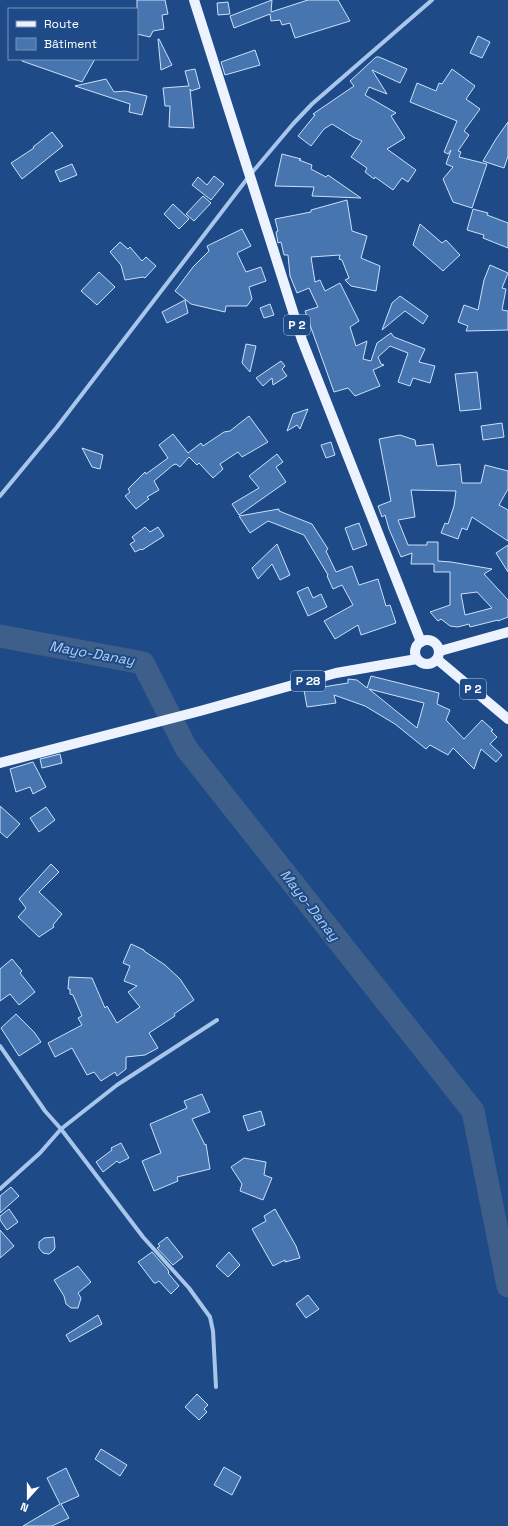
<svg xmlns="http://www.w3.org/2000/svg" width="508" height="1526" font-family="'Space Grotesk',sans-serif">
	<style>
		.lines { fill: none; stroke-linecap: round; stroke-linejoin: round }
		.river { stroke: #3e5f8a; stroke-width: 23 }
		.building { fill: #4775b0; stroke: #cde0f8; fill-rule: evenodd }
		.minor { stroke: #a8c6eb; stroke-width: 4 }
		.primary { stroke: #ecf3fe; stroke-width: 10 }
		.labels { text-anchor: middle; stroke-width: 4; stroke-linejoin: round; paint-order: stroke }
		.shield { fill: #1e4b87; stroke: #bcc9db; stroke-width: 1 }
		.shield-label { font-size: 12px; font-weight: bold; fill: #fff }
		.water-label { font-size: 14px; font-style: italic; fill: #b4d0f2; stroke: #1e4b87 }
	</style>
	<rect width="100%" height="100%" fill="#1e4b87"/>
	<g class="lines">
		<path class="river" d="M0 636 143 663 186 748 473 1111 508 1286"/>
	</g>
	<g class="building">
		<path d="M137 0H165L168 14 162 15 164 29 153 31 150 37 137 34Z"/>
		<path d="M272 0 271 12 308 0H338L350 21 295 38 290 23 282 25 280 20 271 21 270 14 234 28 230 16Z"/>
		<path d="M228 2 230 14 218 15 217 3Z"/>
		<path d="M478 36 490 42 482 58 470 53Z"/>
		<path d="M158 39H159L172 65 161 70Z"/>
		<path d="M255 50 260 65 225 75 221 62Z"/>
		<path d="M376 57H379L407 69 400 83 372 70 387 94 369 87 365 95 396 113 391 116 405 138 387 149 416 170 408 182 402 178 393 190 375 177 374 179 365 172 367 168 351 157 362 141 353 137 332 124 324 129 311 146 298 136 315 115 313 114 354 86 350 81Z"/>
		<path d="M22 59H95L82 82 22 61Z"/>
		<path d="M195 69 200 88 191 91 190 89 194 128 169 127 170 106H165L163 88 189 86 185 71Z"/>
		<path d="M452 69 475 86 466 99 480 109 464 131 469 135 458 151 461 152 459 157 487 164 472 208 453 202 443 179 453 167 446 164 451 150 448 154 444 152 457 121 410 102 417 83 436 91 439 83 442 84Z"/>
		<path d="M106 79 114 92 125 91 147 96 142 115 129 112 130 104 75 86Z"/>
		<path d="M508 122V156L504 168 483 161 496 139Z"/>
		<path d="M52 132 63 146 22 179 11 163 34 148 33 147Z"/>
		<path d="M282 154 301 159 299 160 312 165 311 169 326 177 328 175 361 198 312 196 314 187 275 186Z"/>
		<path d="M72 164 77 175 60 182 55 171Z"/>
		<path d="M214 176 224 184 211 200 192 185 198 177 207 185Z"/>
		<path d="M203 196 211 203 194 221 186 214Z"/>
		<path d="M347 200 352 231 367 236 361 258 380 266 376 291 351 286 345 280 349 278 342 260 339 259 340 255 311 257 315 282 320 280 325 291 340 283 359 321 350 327 356 346 367 341 363 359 371 361 377 343 391 333 394 337 425 349 419 362 435 366 430 383 413 378 410 386 398 382 408 353 390 346 378 357 381 364 384 365 373 370 380 386 355 396 348 388 334 392 305 311 318 307 309 288 297 293 290 276 288 255H284L281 242 278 243 276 232 278 231 275 219 311 212V210Z"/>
		<path d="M173 204 189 219 179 229 164 214Z"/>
		<path d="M473 209 488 213 487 215 508 223V248L483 238 484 235 467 230Z"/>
		<path d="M420 224 442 243 446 240 460 255 443 271 413 245Z"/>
		<path d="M242 229 251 246 237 253 246 272 261 267 266 281 249 287 252 299 247 306H226L225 312 191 304 175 291 193 267 209 251 207 246Z"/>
		<path d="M120 242 128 249 130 247 142 261 146 257 156 266 145 278 143 277 125 280 121 265 110 252Z"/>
		<path d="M490 265 508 273 502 288 506 289 502 310 508 311V330L466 331 468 326 458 322 464 305 478 310 484 280Z"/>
		<path d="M99 272 115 287 97 305 81 291Z"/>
		<path d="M400 296 428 316 423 324 405 311 382 330 392 303Z"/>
		<path d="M185 300 188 313 167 323 162 312Z"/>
		<path d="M270 304 274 315 264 318 260 308Z"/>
		<path d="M246 344 256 346 250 372 242 363Z"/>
		<path d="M281 361 285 366 282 369 287 376 273 385 272 378 263 386 256 378Z"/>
		<path d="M477 372 481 409 460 411 455 374Z"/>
		<path d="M308 409 300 429 297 425 287 431 293 414Z"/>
		<path d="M249 416 268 442 242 457 238 452 220 464 223 469 213 478 199 463 197 465 189 457 180 467 176 464 173 465 154 481 159 490 147 497 149 499 136 509 125 496 130 492 128 489 145 472 146 474 168 458 159 445 173 434 188 453 201 443 203 446 224 432 230 431Z"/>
		<path d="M502 423 504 437 483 440 481 426Z"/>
		<path d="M400 435 415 440 416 446 433 444 437 466 460 464 462 483H481L485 465 508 471V489L499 505 508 510V541L472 517 467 530 462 528 458 539 441 533 445 523 448 524 454 506 456 491 411 490 415 517 398 520 408 545H427V542H438V561L451 562 492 569 484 574 508 600V617L498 621V620L470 627 469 624 458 627 450 626 441 619 438 621 430 612 450 605V572H434V564H411L412 553 401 557 389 529 385 515 382 517 378 506 391 501 379 439ZM477 592 492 608 465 615 461 594Z"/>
		<path d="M331 442 335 455 326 458 321 445Z"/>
		<path d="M82 448 103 455 100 469 92 467Z"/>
		<path d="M277 454 283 462 276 467 286 482 239 515 232 504 259 488 249 476Z"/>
		<path d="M279 509V511L312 524 328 549 326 551 336 572 352 566 359 585 378 579 386 606 390 605 396 623 361 635 358 625 335 639 324 621 353 605 342 585 333 589 327 576 328 575 304 535 268 521 250 533 239 516Z"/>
		<path d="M359 523 367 545 353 550 345 528Z"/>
		<path d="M145 527 150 532 158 527 164 536 142 550 141 549 135 552 130 544 135 541 132 537Z"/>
		<path d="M277 544 290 575 280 580 272 564 258 579 252 568Z"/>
		<path d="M508 545V572L496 553Z"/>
		<path d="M308 587 313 598 321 594 327 607 308 616 297 592Z"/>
		<path d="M371 676 439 693 437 704 450 710 446 720 464 739 482 720 493 730 491 731 497 737 490 744 502 755 496 762 481 749 474 769 453 748 448 755 430 745 426 749 395 724 365 706 334 695 336 703 307 707 304 690 348 683V679L357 680 367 688ZM369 689 424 703 417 728Z"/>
		<path d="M60 754 62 763 42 768 40 759Z"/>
		<path d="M33 762 46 787 33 794 30 787 16 792 10 769Z"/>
		<path d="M0 806 20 824 7 838 0 832Z"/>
		<path d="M46 807 55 820 39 832 30 818Z"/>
		<path d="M51 864 59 872 39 892 62 914 53 925 54 927 39 937 18 917 26 908 19 899Z"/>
		<path d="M131 944 144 950V951L165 965 180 979 194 1000 174 1014 175 1016 149 1033 158 1048 145 1055 126 1057V1069L117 1076 115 1072 101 1081 94 1072 87 1075 72 1048 55 1057 48 1043 82 1025 78 1018 82 1016 73 995 70 994V989H68L69 977 92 978 105 1008 107 1006 117 1023 140 1007 128 992 137 986 124 981 130 966 123 963Z"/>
		<path d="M12 959 22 971 20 973 35 992 19 1005 10 994 0 1001V969Z"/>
		<path d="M16 1014 34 1032 41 1042 19 1056 1 1028Z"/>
		<path d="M202 1094 210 1112 192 1119 205 1145 206 1144 210 1169 177 1177 178 1181 154 1191 142 1161 161 1153 150 1124 187 1108 184 1101Z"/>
		<path d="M261 1111 265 1125 248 1131 243 1116Z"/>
		<path d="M121 1143 129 1158 119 1163 117 1161 103 1172 96 1162 112 1150 111 1148Z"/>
		<path d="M244 1158 266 1162 264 1175 272 1178 263 1200 240 1191 242 1184 231 1167Z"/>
		<path d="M11 1187 19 1196 0 1213V1196Z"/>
		<path d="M9 1209 18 1222 7 1230 0 1220V1216Z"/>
		<path d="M275 1209 296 1246 300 1258 285 1262V1260L273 1266 252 1229 266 1221 264 1216Z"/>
		<path d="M0 1230 14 1246 0 1258Z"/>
		<path d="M54 1237 55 1247 54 1250 49 1254 43 1253 39 1248V1242L44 1238Z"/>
		<path d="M167 1237 183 1257 173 1265 157 1248 160 1246 158 1244Z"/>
		<path d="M152 1252 168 1270 169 1273H168L179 1286 171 1294 159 1281 156 1283H154L138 1262Z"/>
		<path d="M229 1252 240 1265 228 1277 216 1266Z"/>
		<path d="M78 1266 91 1282 78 1293 81 1298 78 1308H71L66 1304 64 1296 54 1280Z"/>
		<path d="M308 1295 319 1309 306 1318 296 1304Z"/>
		<path d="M98 1315 102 1324 70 1342 66 1335Z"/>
		<path d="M197 1394 208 1405 204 1409 207 1412 199 1420 185 1407Z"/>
		<path d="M101 1449 127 1465 120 1476 95 1459Z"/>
		<path d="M224 1467 241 1477 232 1495 214 1485Z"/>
		<path d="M66 1468 79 1496 61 1504 69 1518 52 1526H23L60 1504 47 1478Z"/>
	</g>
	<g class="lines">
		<g class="minor">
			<path d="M0 496 57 427 250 175 293 124 312 104 432 0"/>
			<path d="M0 1046 45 1111 61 1129 143 1237 189 1288 210 1317 213 1331 216 1387"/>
			<path d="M0 1189 40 1153 61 1129 117 1085 217 1020"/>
		</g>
		<g class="primary">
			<path d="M194 0 302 340 421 642"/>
			<circle cx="427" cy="652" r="12"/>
			<path d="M440 651 508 632"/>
			<path d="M438 660 508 719"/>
			<path d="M0 763 200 711 336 673 417 659"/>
		</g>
	</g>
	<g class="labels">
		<g class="shield">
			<rect x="284" y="315" width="26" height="20" rx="3"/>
			<rect x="291" y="671" width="34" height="20" rx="3"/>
			<rect x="460" y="679" width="26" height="20" rx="3"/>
		</g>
		<g class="shield-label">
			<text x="297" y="329">P 2</text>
			<text x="308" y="685">P 28</text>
			<text x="473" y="693">P 2</text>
		</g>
		<g class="water-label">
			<text transform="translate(92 653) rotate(10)" y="5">Mayo-Danay</text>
			<text transform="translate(310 905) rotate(52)" y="5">Mayo-Danay</text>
		</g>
	</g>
	<rect x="8" y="8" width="130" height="52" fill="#1e4b87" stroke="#7893b7"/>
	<rect x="16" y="21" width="20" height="6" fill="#ecf3fe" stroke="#7893b7"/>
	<text x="44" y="28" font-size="12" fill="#ffffff">Route</text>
	<rect x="16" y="38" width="20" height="12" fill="#4775b0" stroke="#7893b7"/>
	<text x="44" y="48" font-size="12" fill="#ffffff">Bâtiment</text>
	<g transform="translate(28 1498) rotate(201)" stroke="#1e4b87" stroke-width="3" paint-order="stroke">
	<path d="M0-3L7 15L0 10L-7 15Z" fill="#ffffff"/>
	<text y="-6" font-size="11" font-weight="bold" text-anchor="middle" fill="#ffffff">N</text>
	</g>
</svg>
